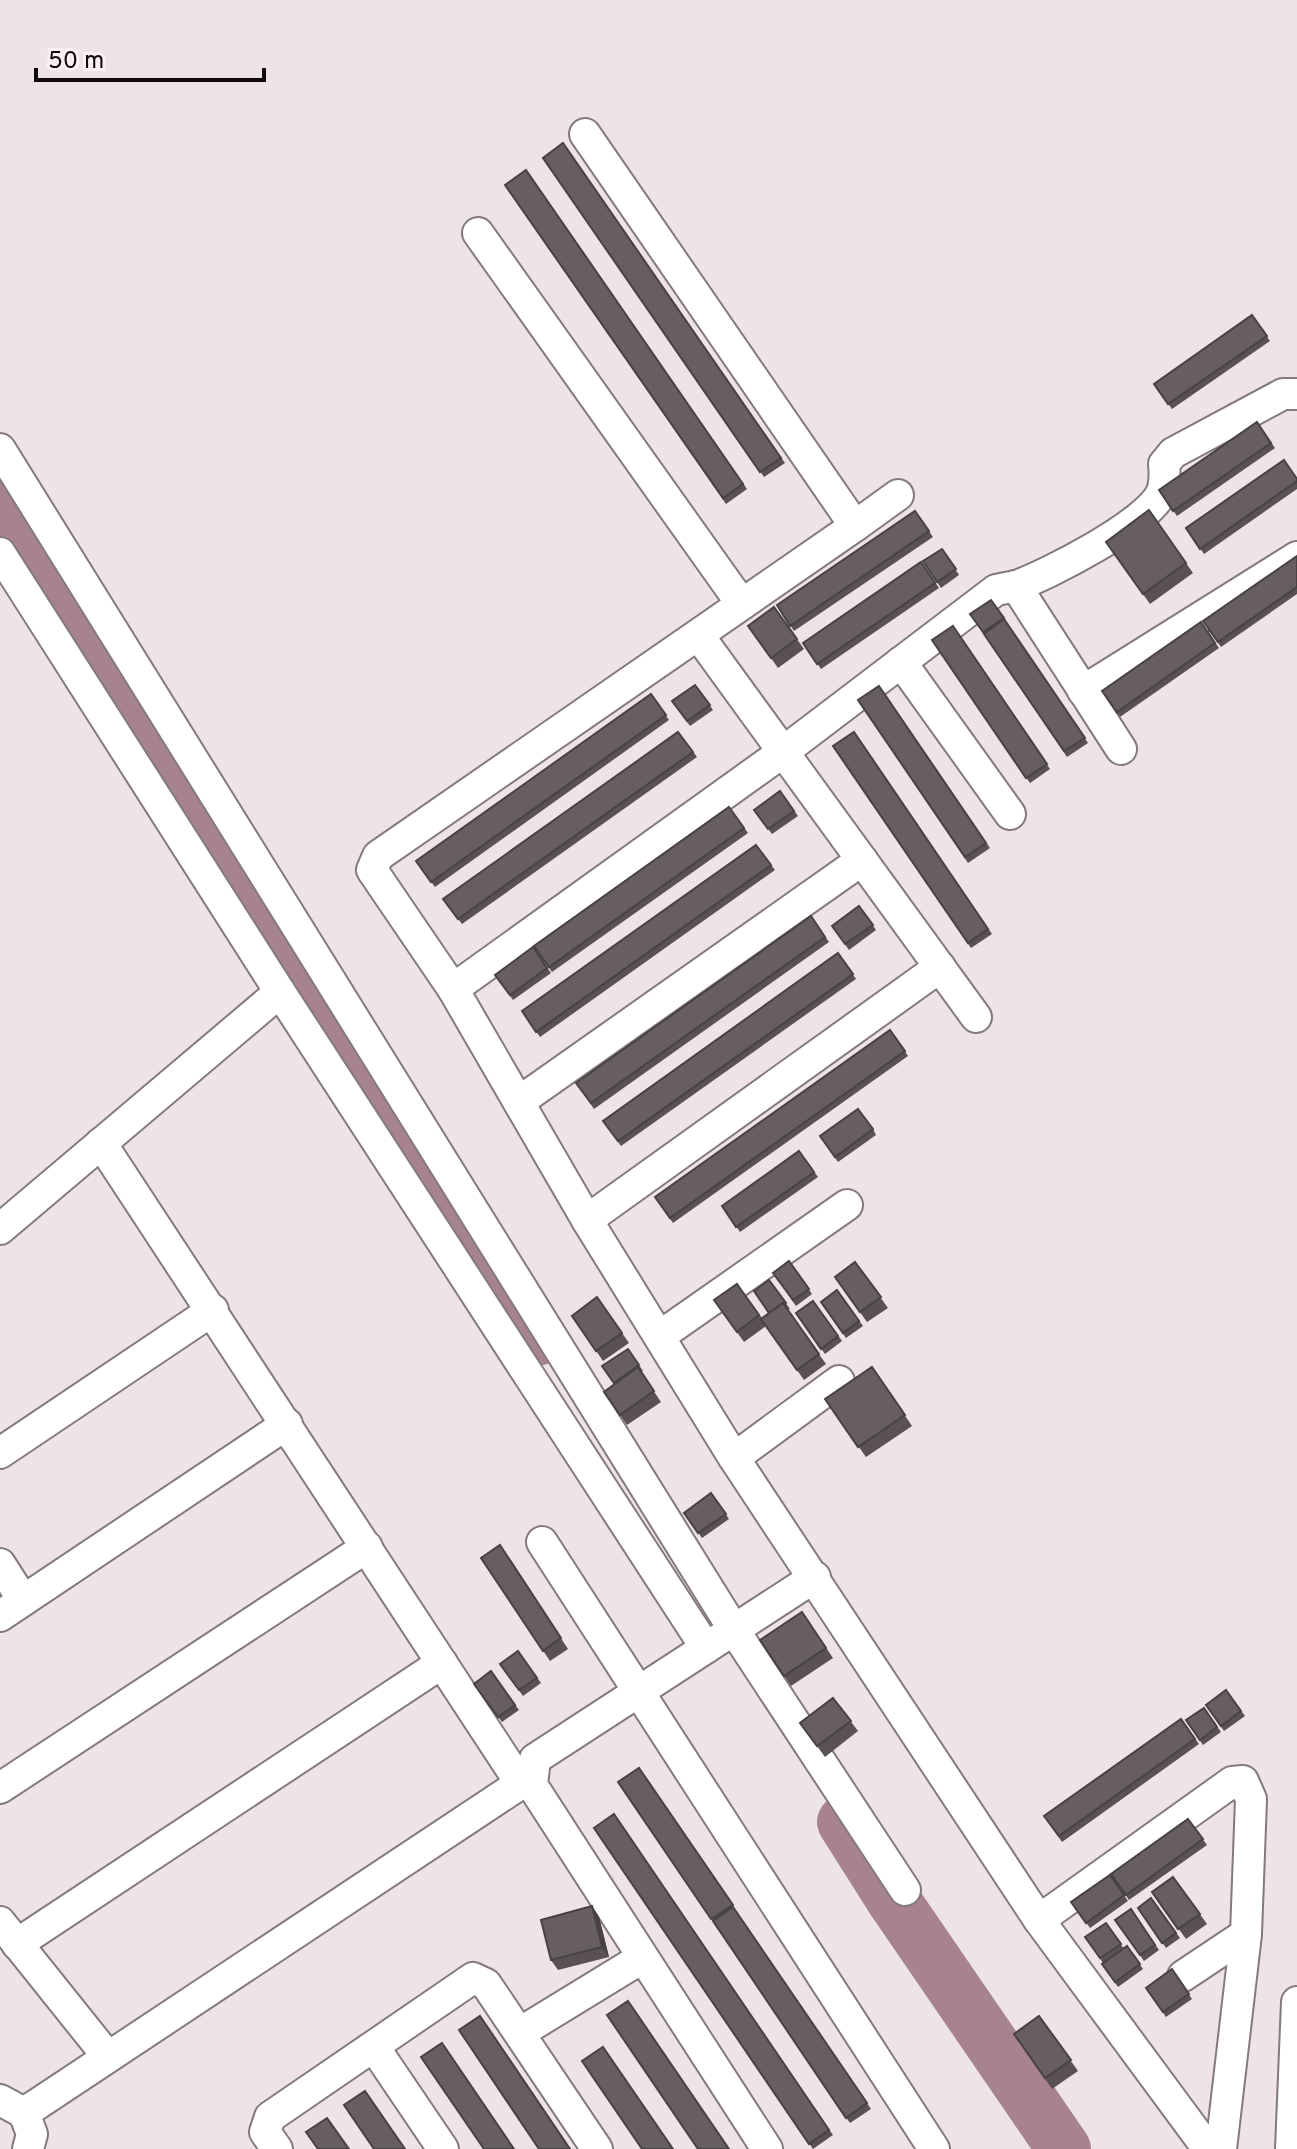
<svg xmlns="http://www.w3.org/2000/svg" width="1297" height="2149" font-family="Overpass,sans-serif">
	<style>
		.green { fill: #eec9d4 }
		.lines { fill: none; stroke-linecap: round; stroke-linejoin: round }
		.river { stroke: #a6838d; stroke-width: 54 }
		.minor-casing { stroke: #847a7d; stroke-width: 34 }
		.minor { stroke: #fff; stroke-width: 30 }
		.wall { fill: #595153 }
		.shaded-wall { fill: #484244 }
		.building { fill: #675e61; stroke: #484244; stroke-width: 2 }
	</style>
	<rect width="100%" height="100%" fill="#eee3e6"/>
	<path class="green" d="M0 449 718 1621 0 500Z"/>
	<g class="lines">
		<g class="river">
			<path d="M0 500 537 1339"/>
			<path d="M844 1822 894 1901 1064 2149"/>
		</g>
		<defs>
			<g id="minor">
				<path d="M585 134 855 526 378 856 372 870 453 989 587 1220 734 1458 1039 1920 1208 2149"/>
				<path d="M478 233 741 603"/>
				<path d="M0 449 734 1630 905 1890"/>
				<path d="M855 526 898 495"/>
				<path d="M0 553 280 992 706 1648"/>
				<path d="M1016 586C1049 574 1145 525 1161 494 1165 485 1165 474 1164 464L1173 453 1283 394H1297"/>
				<path d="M699 636 976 1017"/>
				<path d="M901 662 1010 814"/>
				<path d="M1083 691 1297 557"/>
				<path d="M453 989 783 752 996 590 1016 586 1121 749"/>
				<path d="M520 1101 862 860"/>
				<path d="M101 1143 521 1784"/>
				<path d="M587 1220 940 967"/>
				<path d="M0 1229 280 992"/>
				<path d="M660 1336 847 1205"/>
				<path d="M0 1453 213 1310"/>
				<path d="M734 1458 839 1381"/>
				<path d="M542 1542 934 2149"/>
				<path d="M0 1564 23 1600"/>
				<path d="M0 1616 287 1424"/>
				<path d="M0 1788 367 1547"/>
				<path d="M1039 1920 1232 1782 1243 1781 1251 1799 1246 1934 1221 2149"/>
				<path d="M0 1922 108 2057"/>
				<path d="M17 1944 442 1663"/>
				<path d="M1183 1976 1246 1934"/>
				<path d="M521 2032 642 1958"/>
				<path d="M374 2047 443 2149"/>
				<path d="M0 2100 24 2113 32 2134 28 2149"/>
				<path d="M24 2113 532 1776"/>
				<path d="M277 2149 265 2132 270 2117 473 1978 486 1984 597 2149"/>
				<path d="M767 2149 532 1785 535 1759 815 1577"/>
				<path d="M1291 2149 1297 2002"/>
			</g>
		</defs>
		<use href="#minor" class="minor-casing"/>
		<use href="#minor" class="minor"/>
	</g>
	<g class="wall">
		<path d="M563 143 785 463 764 477 543 158Z"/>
		<path d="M526 170 747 489 726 504 505 185Z"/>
		<path d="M1252 315 1270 341 1172 409 1154 384Z"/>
		<path d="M1257 422 1275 448 1177 516 1159 490Z"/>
		<path d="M1297 479V489L1204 554 1186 528Z"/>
		<path d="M1149 510 1193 573 1150 604 1106 542Z"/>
		<path d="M915 511 933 537 794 631 777 605Z"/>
		<path d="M942 549 959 575 941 588 923 561Z"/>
		<path d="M1297 556V594L1221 647 1203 621Z"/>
		<path d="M921 562 939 588 821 669 803 643Z"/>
		<path d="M991 600 1088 743 1067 757 970 614Z"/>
		<path d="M774 607 804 649 778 668 748 626Z"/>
		<path d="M1201 622 1219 648 1120 717 1102 691Z"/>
		<path d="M953 626 1050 769 1030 783 932 640Z"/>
		<path d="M695 685 713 710 690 726 672 701Z"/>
		<path d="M879 686 990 848 968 863 858 700Z"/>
		<path d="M651 694 669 720 435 887 416 861Z"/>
		<path d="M678 732 697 757 462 924 443 899Z"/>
		<path d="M854 732 992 934 971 948 833 746Z"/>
		<path d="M780 791 798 816 772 834 754 810Z"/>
		<path d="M729 807 748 833 552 972 534 946Z"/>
		<path d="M756 845 775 870 540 1037 522 1011Z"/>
		<path d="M859 906 876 930 849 950 832 926Z"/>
		<path d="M811 916 829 942 594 1109 576 1083Z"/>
		<path d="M533 947 551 973 513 1000 495 975Z"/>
		<path d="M838 953 856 979 621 1146 603 1121Z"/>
		<path d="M890 1030 908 1056 673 1223 655 1197Z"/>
		<path d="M873 1129 876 1135 838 1162 820 1136Z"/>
		<path d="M799 1151 818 1177 740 1232 722 1206Z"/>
		<path d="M789 1261 812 1294 796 1306 773 1273Z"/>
		<path d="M855 1262 888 1308 867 1322 835 1277Z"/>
		<path d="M769 1280 790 1309 787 1310 826 1364 804 1380 766 1326 744 1342 714 1300 737 1284 762 1318 769 1313Z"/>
		<path d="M837 1290 863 1326 846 1338 821 1302Z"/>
		<path d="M597 1297 629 1343 603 1361 572 1316Z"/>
		<path d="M813 1301 842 1341 825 1354 796 1313Z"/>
		<path d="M628 1349 643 1371 641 1372 661 1402 627 1425 604 1392 615 1384Z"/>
		<path d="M872 1367 912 1426 866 1457 825 1399Z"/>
		<path d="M711 1493 729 1519 702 1538 684 1513Z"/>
		<path d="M500 1545 568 1649 550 1661 481 1558Z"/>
		<path d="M802 1612 833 1658 791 1686 760 1640Z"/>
		<path d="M518 1651 541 1683 523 1696 500 1664Z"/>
		<path d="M491 1671 519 1710 502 1722 474 1684Z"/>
		<path d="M1226 1690 1245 1716 1224 1731 1206 1705Z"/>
		<path d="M833 1698 858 1731 825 1757 800 1723Z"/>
		<path d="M1204 1708 1221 1732 1203 1745 1186 1720Z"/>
		<path d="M1181 1719 1199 1744 1062 1842 1044 1816Z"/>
		<path d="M639 1768 871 2109 850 2123 618 1782Z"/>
		<path d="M614 1814 833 2135 813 2149 594 1828Z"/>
		<path d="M1188 1819 1207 1845 1129 1900 1111 1874Z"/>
		<path d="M1110 1875 1128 1901 1090 1928 1071 1902Z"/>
		<path d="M1173 1877 1207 1924 1186 1939 1152 1892Z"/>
		<path d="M1151 1898 1180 1938 1166 1948 1138 1908Z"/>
		<path d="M1131 1909 1159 1950 1144 1961 1115 1920Z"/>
		<path d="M599 1917 609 1957 558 1970 551 1960Z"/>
		<path d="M1106 1923 1124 1949 1127 1946 1143 1969 1118 1987 1102 1964 1103 1963 1085 1937Z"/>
		<path d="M1172 1969 1192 1999 1166 2017 1146 1988Z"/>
		<path d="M1039 2016 1078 2071 1052 2089 1014 2034Z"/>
	</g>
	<path class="shaded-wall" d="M592 1906 599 1917 609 1957 602 1947Z"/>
	<g class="building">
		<path d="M563 143 781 458 760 472 543 158Z"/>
		<path d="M526 170 743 484 723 498 505 185Z"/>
		<path d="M1252 315 1267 336 1168 404 1154 384Z"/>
		<path d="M1257 422 1271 443 1173 511 1159 490Z"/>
		<path d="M1284 460 1297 479V481L1200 549 1186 528Z"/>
		<path d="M1149 510 1186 563 1143 594 1106 542Z"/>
		<path d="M915 511 929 531 790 626 777 605Z"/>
		<path d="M942 549 956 569 937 582 923 561Z"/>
		<path d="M1297 556V587L1218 642 1203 621Z"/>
		<path d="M921 562 935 583 817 664 803 643Z"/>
		<path d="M991 600 1004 618 983 632 970 614Z"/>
		<path d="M774 607 797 639 771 658 748 626Z"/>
		<path d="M1004 619 1085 738 1064 751 984 634Z"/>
		<path d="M1201 622 1215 643 1117 712 1102 691Z"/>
		<path d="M953 626 1047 764 1026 778 932 640Z"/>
		<path d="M695 685 710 705 687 721 672 701Z"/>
		<path d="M879 686 986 843 965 857 858 700Z"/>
		<path d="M651 694 666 715 431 882 416 861Z"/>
		<path d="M678 732 693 752 458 919 443 899Z"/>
		<path d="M854 732 988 929 968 943 833 746Z"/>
		<path d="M780 791 794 811 768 829 754 810Z"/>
		<path d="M729 807 744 828 549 967 534 946Z"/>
		<path d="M756 845 771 865 536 1032 522 1011Z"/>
		<path d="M859 906 873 925 845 944 832 926Z"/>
		<path d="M811 916 825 937 591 1103 576 1083Z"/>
		<path d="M533 947 547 968 510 995 495 975Z"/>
		<path d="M838 953 853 974 618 1141 603 1121Z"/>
		<path d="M890 1030 905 1051 670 1218 655 1197Z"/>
		<path d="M858 1109 873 1129 835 1157 820 1136Z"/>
		<path d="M799 1151 814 1172 736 1227 722 1206Z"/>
		<path d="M789 1261 809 1289 793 1300 773 1273Z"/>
		<path d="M855 1262 881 1297 860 1312 835 1277Z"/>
		<path d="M769 1280 786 1303 784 1305 783 1303 769 1313 754 1291Z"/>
		<path d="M737 1284 759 1315 737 1332 714 1300Z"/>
		<path d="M837 1290 859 1321 843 1333 821 1302Z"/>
		<path d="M597 1297 622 1333 596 1351 572 1316Z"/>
		<path d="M813 1301 838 1336 821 1349 796 1313Z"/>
		<path d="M783 1303 819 1354 797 1370 761 1319Z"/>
		<path d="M628 1349 639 1365 614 1383 602 1366Z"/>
		<path d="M638 1367 654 1391 620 1415 604 1392Z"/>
		<path d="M872 1367 905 1415 858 1447 825 1399Z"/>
		<path d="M711 1493 726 1514 698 1533 684 1513Z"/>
		<path d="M500 1545 561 1638 543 1651 481 1558Z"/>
		<path d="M802 1612 826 1648 784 1676 760 1640Z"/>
		<path d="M518 1651 537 1678 519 1690 500 1664Z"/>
		<path d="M491 1671 515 1705 498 1717 474 1684Z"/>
		<path d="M1226 1690 1241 1711 1221 1726 1206 1705Z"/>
		<path d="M833 1698 851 1721 817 1746 800 1723Z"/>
		<path d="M1204 1708 1217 1727 1200 1740 1186 1720Z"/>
		<path d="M1181 1719 1195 1739 1059 1836 1044 1816Z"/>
		<path d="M639 1768 733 1905 711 1919 618 1782Z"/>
		<path d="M614 1814 829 2130 809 2144 594 1828Z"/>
		<path d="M1188 1819 1203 1839 1126 1895 1111 1874Z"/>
		<path d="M1110 1875 1124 1895 1086 1923 1071 1902Z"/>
		<path d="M1173 1877 1200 1914 1178 1929 1152 1892Z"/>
		<path d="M1151 1898 1176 1933 1162 1943 1138 1908Z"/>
		<path d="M592 1906 602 1947 551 1960 541 1920Z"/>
		<path d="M733 1907 867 2103 846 2118 713 1921Z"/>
		<path d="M1131 1909 1155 1945 1140 1955 1115 1920Z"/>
		<path d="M1106 1923 1121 1944 1100 1958 1085 1937Z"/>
		<path d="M1127 1946 1140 1964 1115 1982 1102 1964Z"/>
		<path d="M1172 1969 1189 1994 1163 2012 1146 1988Z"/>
		<path d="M628 2001 729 2149H698L607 2015Z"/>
		<path d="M480 2016 570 2149H539L459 2030Z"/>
		<path d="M1039 2016 1071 2060 1045 2078 1014 2034Z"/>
		<path d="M442 2043 514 2149H484L421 2057Z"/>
		<path d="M603 2047 673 2149H642L582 2061Z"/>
		<path d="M365 2091 405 2149H374L344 2105Z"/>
		<path d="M327 2118 349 2149H318L306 2132Z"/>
	</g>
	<path d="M36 68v12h228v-12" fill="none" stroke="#100c0d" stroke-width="4"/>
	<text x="48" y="68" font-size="24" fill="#100c0d" stroke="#fbf0f3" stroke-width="6" paint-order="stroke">50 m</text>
</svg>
